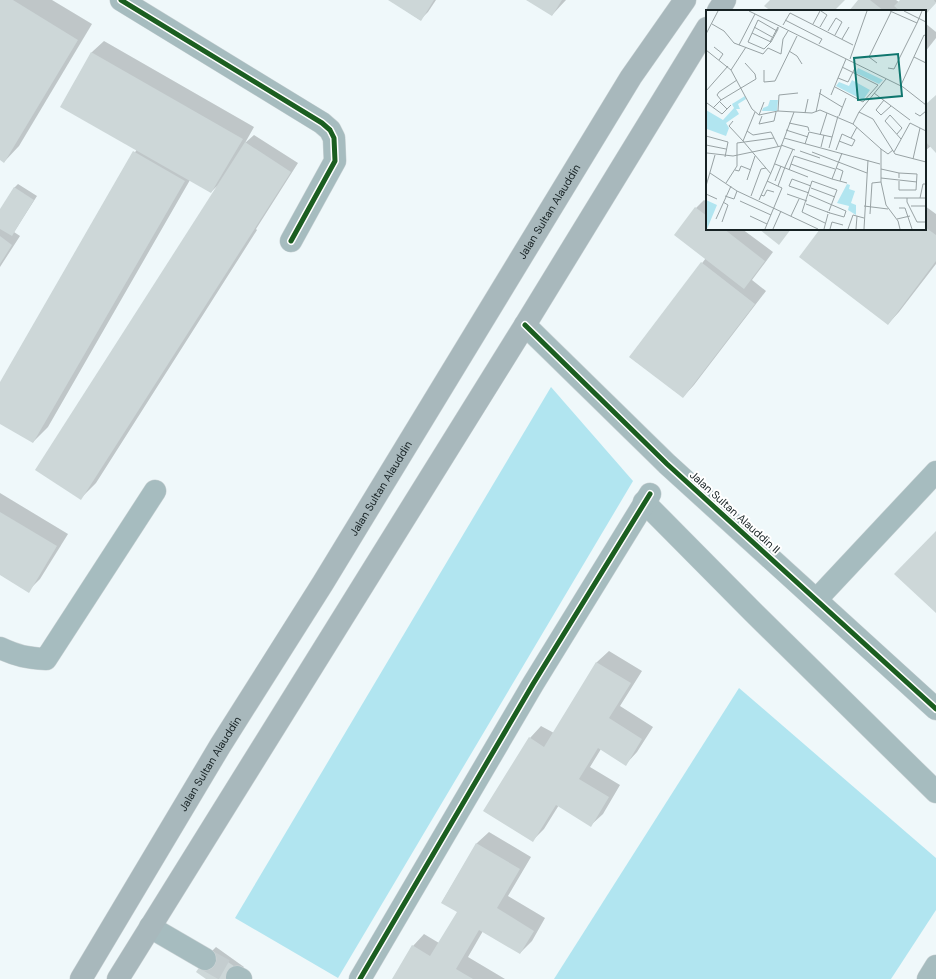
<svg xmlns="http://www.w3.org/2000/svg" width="936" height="979" font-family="'DM Sans',sans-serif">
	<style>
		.green { fill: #b1e5f0 }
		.shadow { fill: #0003 }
		.building { fill: #cdd7d8 }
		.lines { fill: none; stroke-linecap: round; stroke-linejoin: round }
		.minor-tunnel { stroke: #c4cdcf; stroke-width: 22; stroke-dasharray: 22 11; stroke-linecap: butt }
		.minor-casing { stroke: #cdd5d7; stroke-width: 23 }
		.trunk-casing { stroke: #cdd5d7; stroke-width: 23 }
		.minor { stroke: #a6bcbf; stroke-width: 22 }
		.trunk { stroke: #a8b8bc; stroke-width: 22 }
		.cycleway-casing { stroke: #fff; stroke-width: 8 }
		.cycleway { stroke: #1b5e20; stroke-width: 5 }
		.labels { text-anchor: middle; stroke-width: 4; stroke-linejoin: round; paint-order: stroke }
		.street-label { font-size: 11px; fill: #162123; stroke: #fff }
		.inset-road { fill: none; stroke: #98a2a4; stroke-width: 1 }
		.view { fill: #0f766e; fill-opacity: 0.15; stroke: #0f766e; stroke-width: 2 }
		.inset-edge { fill: none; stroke: #162123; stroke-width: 2 }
	</style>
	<rect width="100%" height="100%" fill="#eff8fa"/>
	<g class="green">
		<path d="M551 387 633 481 338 978 235 918Z"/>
		<path d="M739 688 936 858V910L891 979H554Z"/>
	</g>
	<g class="shadow">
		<path d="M0 0H52L92 24 19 146 4 162 0 159Z"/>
		<path d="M390 0H436L428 12 420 20Z"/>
		<path d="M528 0H566L552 15Z"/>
		<path d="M859 0H896L899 2 901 0H936V2L925 14V11H850Z"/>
		<path d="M925 23 936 32V38L925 52Z"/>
		<path d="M104 41 254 127 245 143 254 135 298 163 256 229 257 230 96 483 81 498 217 186 211 192 190 180 48 427 33 442 0 423V384L137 149 62 106 92 52Z"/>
		<path d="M936 96V151L931 146 925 151V107Z"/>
		<path d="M18 184 37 196 14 232 20 236 0 267V211L14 188Z"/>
		<path d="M704 200 707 202V229H742L773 252 752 280 766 291 694 385 683 397 630 357 706 258 675 235 696 208Z"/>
		<path d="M925 206 936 214V264L899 312 888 324 822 229H925Z"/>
		<path d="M0 493 68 534 40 579 28 591 0 574Z"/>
		<path d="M609 651 642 671 620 706 653 727 637 752 626 764 601 749 590 767 620 785 603 814 591 825 559 805 544 829 532 841 530 738 541 726 554 733 597 662Z"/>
		<path d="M489 832 531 857 508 896 545 918 532 941 520 953 483 931 468 957 505 979H393L413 946 424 934 439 943 458 912 442 902 477 843Z"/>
		<path d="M216 947 244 967 236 979H208L212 951Z"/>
	</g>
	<g class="building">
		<path d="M0 0H13L78 40 4 163 0 160Z"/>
		<path d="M388 0H434L421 21Z"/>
		<path d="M526 0H562L552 16Z"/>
		<path d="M770 0H845L834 11H771L764 6Z"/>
		<path d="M858 0H870L884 11H849Z"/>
		<path d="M900 0H934L936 3 925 15V11H900L894 6Z"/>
		<path d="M91 52 243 139 211 193 60 107Z"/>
		<path d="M936 95V153L925 141V105Z"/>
		<path d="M245 142 291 172 81 500 35 470Z"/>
		<path d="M133 151 185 181 33 443 0 424V382Z"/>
		<path d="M14 187 34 200 12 236 0 229V209Z"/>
		<path d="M695 207 707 216V229H724L765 261 744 289 674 235Z"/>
		<path d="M925 227 936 235V261L888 325 799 257 820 229H925Z"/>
		<path d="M759 229H791L779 245Z"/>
		<path d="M0 236 12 245 0 264Z"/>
		<path d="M701 262 755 304 683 398 629 357Z"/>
		<path d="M0 512 57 546 29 593 0 575Z"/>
		<path d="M936 531V613L894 574Z"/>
		<path d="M596 662 631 683 609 718 642 739 626 766 598 748 579 779 609 797 591 827 556 805 533 842 483 811 529 737 544 747Z"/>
		<path d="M476 843 520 869 497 908 534 931 520 954 479 930 456 969 473 979H392L412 945 430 956 457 912 441 903Z"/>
		<path d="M211 950 241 971 236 979H206L196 972Z"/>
	</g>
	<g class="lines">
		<path class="minor-tunnel" d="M205 959 237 977"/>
		<defs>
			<g id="minor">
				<path d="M121 0 322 123 330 130 334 138 335 161 291 241"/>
				<path d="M525 325 667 464 936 709"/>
				<path d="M644 502 753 612 936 792"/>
				<path d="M817 599 936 472"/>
				<path d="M0 648C17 656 27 658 46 659L155 491"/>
				<path d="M150 927 205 959"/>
				<path d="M237 977 241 979"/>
				<path d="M360 979 533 684 650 494"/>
				<path d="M928 979 936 966"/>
			</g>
			<g id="trunk">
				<path d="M718 11 725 0"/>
				<path id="s1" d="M81 979 220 746 323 583 631 77 685 0"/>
				<path d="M118 979 525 325 707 28"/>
			</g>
		</defs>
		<use href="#minor" class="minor-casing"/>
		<use href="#trunk" class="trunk-casing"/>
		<use href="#minor" class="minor"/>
		<use href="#trunk" class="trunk"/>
		<defs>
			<g id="cycleway">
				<path d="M121 0 322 123 330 130 334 138 335 161 291 241"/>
				<path d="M525 325 667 464 936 709"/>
				<path d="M360 979 533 684 650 494"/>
			</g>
		</defs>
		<use href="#cycleway" class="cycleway-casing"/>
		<use href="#cycleway" class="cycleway"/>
	</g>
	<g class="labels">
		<g class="street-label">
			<text dy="4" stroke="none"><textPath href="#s1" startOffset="899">Jalan Sultan Alauddin</textPath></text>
			<text dy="4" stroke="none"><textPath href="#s1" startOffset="575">Jalan Sultan Alauddin</textPath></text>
			<text transform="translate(735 512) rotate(42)" y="4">Jalan Sultan Alauddin II</text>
			<text dy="4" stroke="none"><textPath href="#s1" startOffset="251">Jalan Sultan Alauddin</textPath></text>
		</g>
	</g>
	<g transform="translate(706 10)">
		<rect width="220" height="220" fill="#eff8fa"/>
		<path d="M152 58 177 70 173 74 150 63ZM146 70 164 80 157 90 130 76 133 72 143 76ZM39 86 40 89 32 94 34 99H30L33 104 20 113 23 118 20 126 1 119 0 100 17 110 28 98 26 94ZM64 90H72L71 101H56L57 98 62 96ZM141 174 144 175 143 179 149 181 145 193 150 195V205L142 200 143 196 131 193ZM0 190 11 195 1 219H0Z" fill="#b1e5f0"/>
		<path class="inset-road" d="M43 1 197 77 220 95M198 1 220 12M79 10 116 29 113 34M211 13 216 1M6 14 18 21 28 33 57 44 62 38 75 44 77 29 82 21M107 14 114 1M77 15 84 3 147 35M48 17 66 27M114 17 121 5 115 1M71 21 52 10 42 32 58 39 65 32 71 21 72 19V17M122 21 130 8 136 12 129 25M46 23 65 32M0 24 12 1M136 29 143 17M64 32 72 17M33 35 49 4M8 37 17 44 13 50M0 40 25 60 46 99 53 105 72 101 106 103 114 100 147 114M83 41 91 46 96 54M208 47 220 53M144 49 161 1M171 53 163 47 185 2M136 57 172 75M182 58 188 59 211 13 184 1M25 60 40 37M58 60V72L69 71 91 26M132 68 140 49M180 69 153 102 147 114 175 139V172L180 195 192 211 194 219M195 75 218 25 220 26M129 77 157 92 172 75M0 81 22 56M113 83 136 97M168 83 204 110M125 85 132 68 142 72 149 58M15 90 11 85 13 82 31 70M178 90 170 100 175 105 185 96M13 91 21 99 25 95M1 93 16 104 21 99M7 98 15 90 50 69 49 64 39 53M72 101 73 85 92 83M49 102 37 131 65 164M110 102 115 79M153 102 167 109 189 144 220 152M99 103 102 89M209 103 214 106 220 101M53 105 58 92M56 106 53 114 68 111 70 102M133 106 140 88M27 111 23 116 37 131M83 113 102 117 103 121M80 120 102 127M41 121 47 125 65 122 72 136M191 124 196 118 184 105 179 111 195 129M114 125 121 103M0 126 22 132 19 147M78 128 174 154M145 128 151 117M99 134 103 122 126 127M0 135 20 139M75 135 89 140M115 137 118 125M123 138 132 106M175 139 182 144 187 140M130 140 136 124 149 130 146 136 133 131M94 141 114 148M106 142 161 163M188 142 204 113 220 121M1 143 27 146 75 136M207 149 214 118M69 154 102 167M85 154 88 146 129 159M79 157 87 139M130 158 137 161 134 171M175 159 193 163M29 160 33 161 35 156 45 160M83 160 85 154 126 169 136 143M4 163 31 181 112 219M175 168 211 172M126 169 141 173M41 170 49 146M69 171 75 156M193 171V180H210L211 164 193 163V168M20 173 31 156V133L68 128M220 174H217L214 188H220M0 176 9 145M72 176 79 157M105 178 129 187M103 183 83 176 86 169 105 176M0 184 11 189M81 184 101 191M55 185 58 186 61 180 68 182M103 185 140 201 138 207 124 203M19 186 28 189 31 181M45 186 55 159 60 158M188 188H201M214 188H201V192L211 212H220M53 190 67 158 88 102M34 191 65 205M100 194 124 203 121 202M158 196 182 199M205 196H220M193 198H199L206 219M164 204 166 173 175 172M44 206 61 214M85 206 93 189M10 209 25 176M191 209 204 206M16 212 22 195 17 192M119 213 96 202 106 171 131 180 123 201M59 219 76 178 61 171M67 219 75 201M118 219 122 204M124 219 126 212 137 215M142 219 147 205 158 208M150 219 151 206M158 219 162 150"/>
		<path class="view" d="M192 44 196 86 152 90 148 48Z"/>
		<rect width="220" height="220" class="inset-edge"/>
	</g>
</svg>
